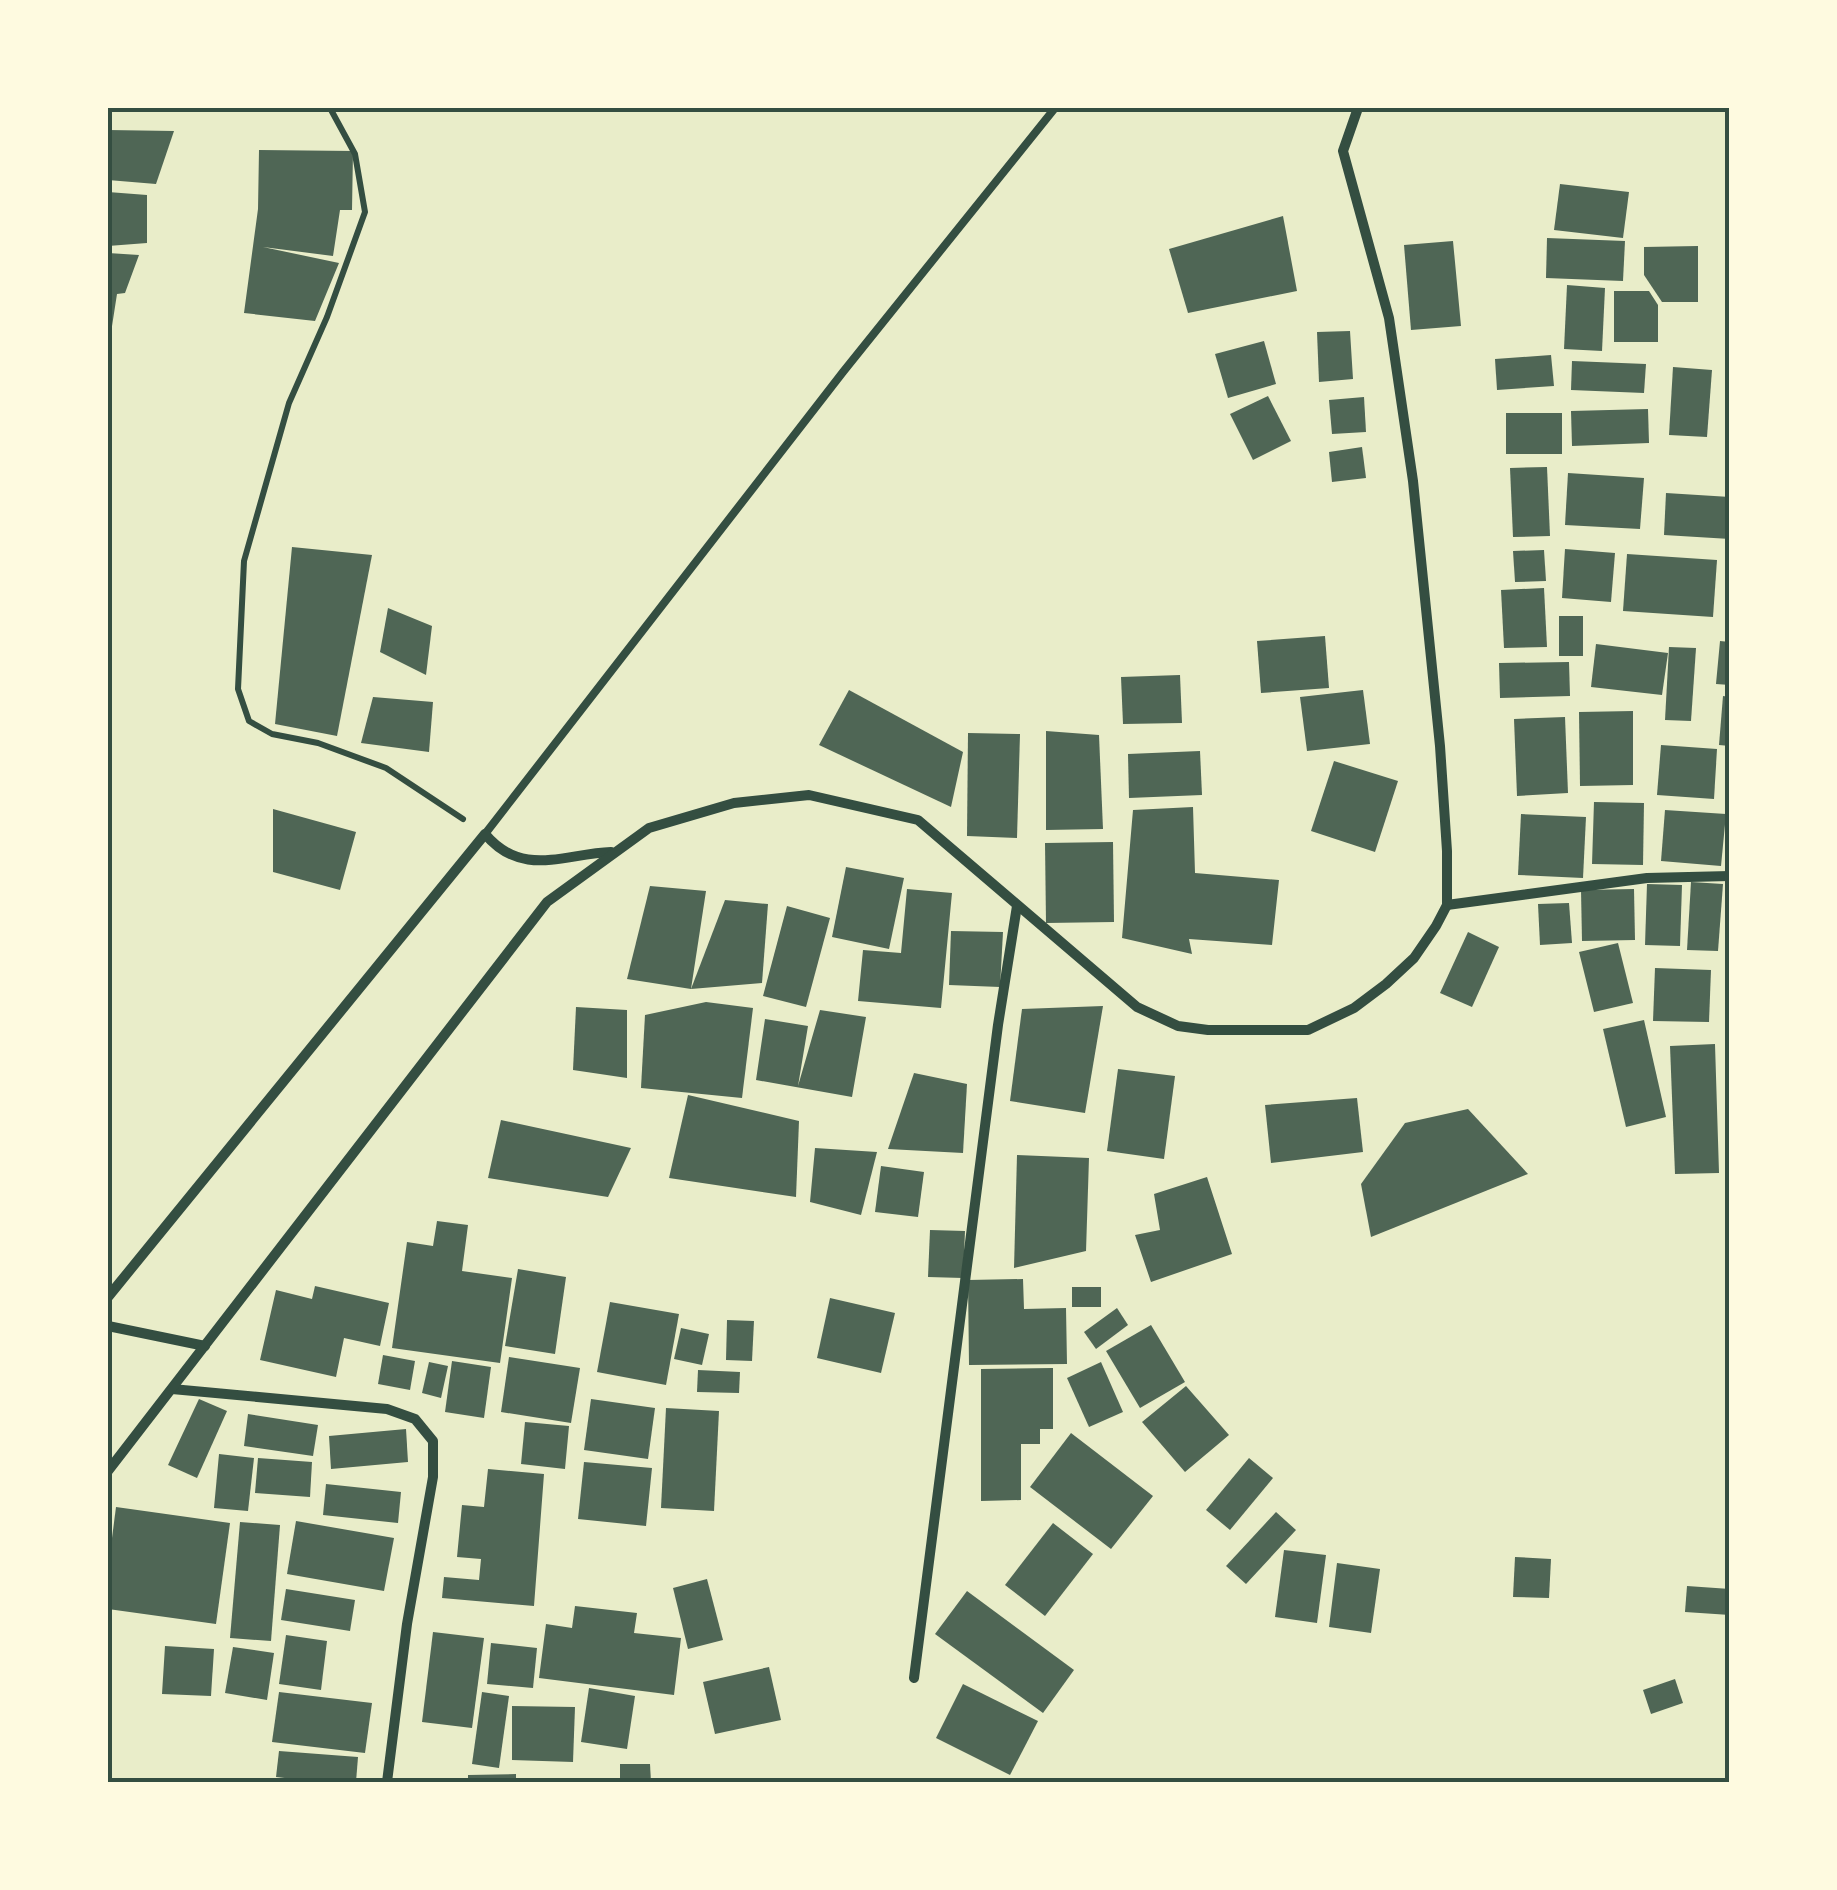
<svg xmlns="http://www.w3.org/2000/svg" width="1837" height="1890" font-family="Karla,sans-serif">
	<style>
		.building { fill: #4f6655 }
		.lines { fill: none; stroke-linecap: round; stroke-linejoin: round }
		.path { stroke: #344e41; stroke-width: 6 }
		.service { stroke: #344e41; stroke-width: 8 }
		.minor { stroke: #344e41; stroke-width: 10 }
		.neatline { fill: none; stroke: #344e41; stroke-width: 4 }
	</style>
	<rect width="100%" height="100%" fill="#e9edc9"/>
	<g class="building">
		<path d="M108 130 174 131 156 184 108 180Z"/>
		<path d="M259 150 353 151 352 210H340L333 256 263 247 339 263 315 321 244 313 258 209Z"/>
		<path d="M1560 184 1629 192 1623 238 1554 230Z"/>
		<path d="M108 192 147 195V243L108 246Z"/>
		<path d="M1283 216 1297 291 1188 313 1169 249Z"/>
		<path d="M1547 238 1625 241 1623 281 1546 278Z"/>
		<path d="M1453 241 1461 326 1411 330 1404 245Z"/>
		<path d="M1698 246V302H1662L1644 275V247Z"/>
		<path d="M108 253 139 255 125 293 117 294 110 339Z"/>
		<path d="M1567 285 1605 288 1602 351 1564 349Z"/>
		<path d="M1614 291H1649L1658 305V342H1614Z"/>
		<path d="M1350 331 1353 379 1319 382 1317 332Z"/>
		<path d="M1264 341 1276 384 1228 398 1215 354Z"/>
		<path d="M1551 355 1554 386 1497 390 1495 359Z"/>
		<path d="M1572 361 1646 364 1644 393 1571 390Z"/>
		<path d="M1673 367 1712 370 1707 437 1669 435Z"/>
		<path d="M1268 396 1291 441 1253 460 1230 414Z"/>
		<path d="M1364 397 1366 432 1332 434 1329 400Z"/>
		<path d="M1648 409 1649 443 1572 446 1571 411Z"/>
		<rect x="1506" y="413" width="56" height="41"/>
		<path d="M1362 447 1366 478 1332 482 1329 452Z"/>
		<path d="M1547 467 1550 536 1513 537 1510 468Z"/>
		<path d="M1568 473 1644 478 1640 529 1565 525Z"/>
		<path d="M1666 493 1730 497V539L1664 535Z"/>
		<path d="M292 547 372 555 337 736 275 724Z"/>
		<path d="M1565 549 1615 553 1611 602 1562 598Z"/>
		<path d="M1544 550 1546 581 1515 582 1513 551Z"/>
		<path d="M1627 554 1717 560 1713 617 1623 611Z"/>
		<path d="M1544 588 1547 647 1504 648 1501 590Z"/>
		<path d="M388 608 432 626 426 675 380 652Z"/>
		<rect x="1559" y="616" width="24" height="40"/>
		<path d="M1325 636 1329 688 1261 693 1257 641Z"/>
		<path d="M1720 641 1730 642V685L1716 684Z"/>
		<path d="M1596 644 1668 653 1662 695 1591 687Z"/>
		<path d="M1669 647 1696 648 1691 721 1665 720Z"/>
		<path d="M1569 662 1570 696 1500 698 1499 663Z"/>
		<path d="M1180 675 1182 723 1123 724 1121 677Z"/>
		<path d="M849 690 963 752 951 807 819 745Z"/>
		<path d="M1363 690 1370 744 1307 751 1300 697Z"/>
		<path d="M1723 696 1730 697V746L1719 745Z"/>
		<path d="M373 697 433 702 429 752 361 743Z"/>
		<path d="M1633 711V785L1580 786 1579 712Z"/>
		<path d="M1565 717 1568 793 1517 796 1514 719Z"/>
		<path d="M1046 731 1099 735 1103 829 1046 830Z"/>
		<path d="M968 733 1020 734 1017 838 967 836Z"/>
		<path d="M1661 745 1717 749 1714 799 1657 795Z"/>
		<path d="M1200 751 1202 795 1129 798 1128 754Z"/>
		<path d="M1334 761 1398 781 1375 852 1311 831Z"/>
		<path d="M1594 802 1644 803 1643 865 1592 864Z"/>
		<path d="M1193 807 1195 873 1279 880 1272 945 1189 939 1192 954 1122 938 1133 810Z"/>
		<path d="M273 809 356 832 340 890 273 872Z"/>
		<path d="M1665 810 1726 814 1721 866 1661 861Z"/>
		<path d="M1521 814 1586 817 1583 878 1518 875Z"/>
		<path d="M1113 842 1114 922 1046 923 1045 843Z"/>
		<path d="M846 867 904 878 889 949 832 937Z"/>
		<path d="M1691 882 1723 884 1718 951 1687 950Z"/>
		<path d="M1647 884 1682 885 1680 946 1645 945Z"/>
		<path d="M650 886 706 891 691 989 627 979Z"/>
		<path d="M907 889 952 893 941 1008 858 1001 863 950 901 953Z"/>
		<path d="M1634 889 1635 940 1582 941 1581 890Z"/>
		<path d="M725 900 768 904 762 983 691 989Z"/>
		<path d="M1569 903 1572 943 1540 945 1538 904Z"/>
		<path d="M787 906 830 918 806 1007 763 996Z"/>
		<path d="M951 931 1003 932 1000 987 949 985Z"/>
		<path d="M1468 932 1499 947 1472 1007 1440 993Z"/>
		<path d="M1618 943 1633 1003 1594 1012 1579 952Z"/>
		<path d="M1655 968 1711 970 1709 1022 1653 1021Z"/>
		<path d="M706 1002 753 1008 742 1098 641 1088 645 1015Z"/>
		<path d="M1103 1006 1085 1113 1010 1101 1022 1009Z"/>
		<path d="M576 1007 627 1010V1078L573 1070Z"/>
		<path d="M820 1010 866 1017 852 1097 756 1080 765 1019 808 1026 798 1086Z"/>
		<path d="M1644 1020 1666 1117 1626 1127 1603 1029Z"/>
		<path d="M1715 1044 1719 1173 1675 1174 1670 1046Z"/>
		<path d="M1118 1069 1175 1076 1164 1159 1107 1151Z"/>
		<path d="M914 1073 967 1084 963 1153 888 1149Z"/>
		<path d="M688 1095 799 1121 796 1197 669 1178Z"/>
		<path d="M1357 1098 1363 1152 1271 1163 1265 1105Z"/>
		<path d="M1468 1109 1528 1174 1371 1237 1361 1184 1405 1123Z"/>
		<path d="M501 1120 631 1148 608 1197 488 1178Z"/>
		<path d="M815 1148 877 1152 861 1215 810 1202Z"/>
		<path d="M1017 1155 1089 1158 1086 1251 1014 1268Z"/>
		<path d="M881 1166 924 1172 918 1217 875 1212Z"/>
		<path d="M1207 1177 1232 1254 1151 1282 1135 1235 1160 1230 1154 1194Z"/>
		<path d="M437 1221 468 1225 462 1271 512 1278 500 1363 392 1348 407 1242 433 1246Z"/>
		<path d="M930 1230 965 1231 963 1278 928 1277Z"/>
		<path d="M518 1269 566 1277 555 1354 505 1346Z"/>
		<path d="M1023 1279 1024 1309 1066 1308 1067 1364 969 1365 968 1280Z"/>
		<path d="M315 1286 389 1303 380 1346 344 1338 336 1377 260 1360 276 1290 312 1299Z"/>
		<rect x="1072" y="1287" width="29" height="20"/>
		<path d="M830 1298 895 1313 881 1373 817 1358Z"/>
		<path d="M610 1302 679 1314 666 1385 597 1372Z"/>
		<path d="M1117 1308 1128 1325 1096 1349 1084 1332Z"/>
		<path d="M727 1320 754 1321 752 1361 726 1360Z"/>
		<path d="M1151 1325 1185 1382 1140 1408 1106 1351Z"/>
		<path d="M681 1328 709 1334 702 1365 674 1359Z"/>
		<path d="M383 1355 415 1361 410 1390 378 1384Z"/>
		<path d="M509 1357 580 1368 571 1423 501 1412Z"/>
		<path d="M452 1361 491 1367 484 1418 445 1412Z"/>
		<path d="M429 1362 448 1366 441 1398 422 1393Z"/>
		<path d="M1101 1362 1123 1412 1089 1427 1067 1378Z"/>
		<path d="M1053 1368V1429H1040V1444H1021V1500L981 1501V1369Z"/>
		<path d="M698 1370 740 1372 739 1393 697 1392Z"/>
		<path d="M1186 1386 1229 1435 1185 1472 1142 1422Z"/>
		<path d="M199 1399 227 1411 197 1478 168 1465Z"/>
		<path d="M591 1399 655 1408 648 1459 584 1450Z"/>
		<path d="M666 1408 719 1411 714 1511 661 1508Z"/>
		<path d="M248 1414 318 1425 313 1456 244 1446Z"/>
		<path d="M525 1422 569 1426 565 1469 521 1464Z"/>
		<path d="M406 1429 408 1462 331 1469 329 1436Z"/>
		<path d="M1071 1433 1153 1496 1111 1549 1030 1487Z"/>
		<path d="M219 1454 254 1458 248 1511 214 1508Z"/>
		<path d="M258 1458 312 1462 310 1497 255 1493Z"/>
		<path d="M1249 1458 1273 1478 1230 1530 1206 1510Z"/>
		<path d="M584 1462 652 1468 646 1526 578 1519Z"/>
		<path d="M488 1469 544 1474 534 1606 442 1598 444 1577 479 1580 481 1559 457 1557 462 1505 484 1507Z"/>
		<path d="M326 1484 401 1492 398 1523 323 1515Z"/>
		<path d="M116 1507 230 1523 216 1624 108 1609V1569Z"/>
		<path d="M1276 1512 1296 1530 1246 1584 1226 1566Z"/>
		<path d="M296 1521 394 1538 384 1591 287 1574Z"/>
		<path d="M240 1522 280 1525 271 1641 230 1638Z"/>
		<path d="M1053 1523 1093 1554 1045 1616 1005 1585Z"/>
		<path d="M1284 1550 1326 1555 1317 1623 1275 1617Z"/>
		<path d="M1515 1557 1551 1559 1549 1598 1513 1597Z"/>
		<path d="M1337 1563 1380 1569 1371 1633 1329 1627Z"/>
		<path d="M707 1579 723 1640 688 1649 673 1588Z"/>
		<path d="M1687 1586 1730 1589V1615L1685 1612Z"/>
		<path d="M286 1589 355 1600 350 1631 281 1620Z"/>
		<path d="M967 1591 1074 1670 1043 1713 935 1634Z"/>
		<path d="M575 1606 637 1613 634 1633 681 1638 674 1695 539 1678 546 1624 572 1628Z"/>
		<path d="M433 1632 484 1638 472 1728 422 1722Z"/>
		<path d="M286 1635 327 1641 321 1690 279 1684Z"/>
		<path d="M491 1643 537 1648 533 1688 487 1684Z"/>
		<path d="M165 1646 214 1649 211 1696 162 1694Z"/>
		<path d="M233 1647 274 1653 267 1700 225 1693Z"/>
		<path d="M769 1667 781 1720 715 1734 703 1682Z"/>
		<path d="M1675 1679 1683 1703 1651 1714 1643 1690Z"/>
		<path d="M963 1684 1038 1721 1010 1775 936 1738Z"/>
		<path d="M589 1688 635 1696 627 1749 581 1742Z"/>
		<path d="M279 1692 372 1703 365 1753 272 1742Z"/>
		<path d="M482 1692 509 1696 499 1768 472 1764Z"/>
		<path d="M512 1706 575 1707 573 1762 512 1760Z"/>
		<path d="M279 1751 358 1757 356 1782H319L276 1777Z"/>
		<path d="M620 1764H650L651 1782H620Z"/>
		<path d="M516 1774V1782H468V1775Z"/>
	</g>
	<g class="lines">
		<path class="path" d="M330 108 355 154 365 212 327 317 289 403 244 561 238 689 249 721 272 734 318 743 386 768 463 819"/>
		<path class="service" d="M485 834 843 372 1055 108"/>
		<g class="minor">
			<path d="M1447 905 1647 878 1730 876"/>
			<path d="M108 1297 485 834C522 878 563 854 611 852"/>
			<path d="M108 1326 205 1346"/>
			<path d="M172 1389 387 1409 415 1419 433 1441V1477L407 1624 387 1782"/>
			<path d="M108 1471 547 902 649 828 734 803 809 795 918 820 1137 1007 1178 1026 1208 1030H1308L1354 1008 1386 984 1414 958 1436 926 1447 905V851L1440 746 1413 481 1389 318 1343 151 1358 108"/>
			<path d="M914 1678 998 1025 1017 906"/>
		</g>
	</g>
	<rect width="1837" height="1890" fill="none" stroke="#fefae0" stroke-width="220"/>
	<rect x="110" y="110" width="1617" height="1670" class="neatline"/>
</svg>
